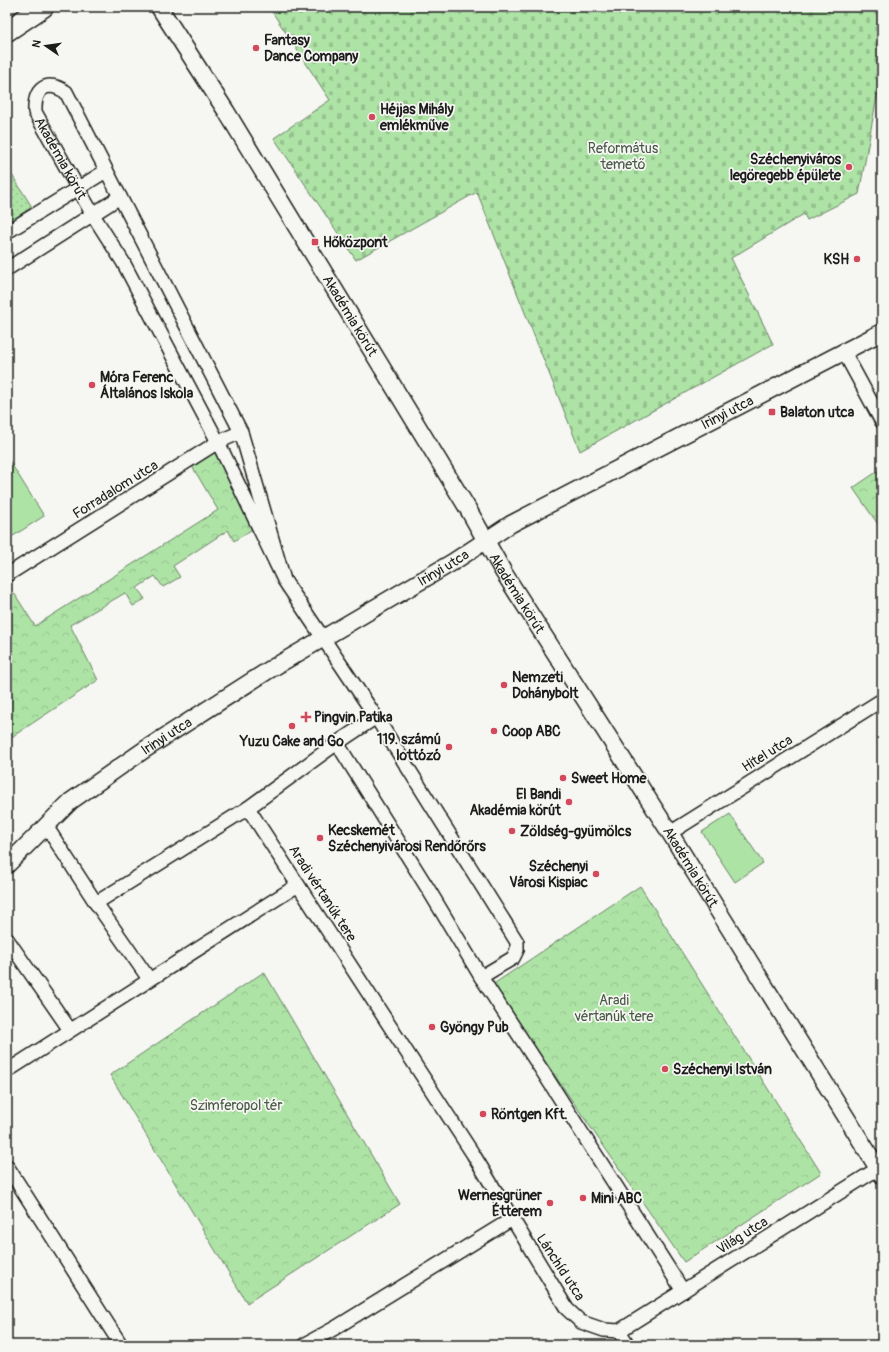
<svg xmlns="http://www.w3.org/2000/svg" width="889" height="1352" font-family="Pangolin,sans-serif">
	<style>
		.grass { fill: url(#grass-dots); stroke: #658061 }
		.cemetery { fill: url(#cemetery-stones); stroke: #658061 }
		.park { fill: url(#park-crowns); stroke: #658061 }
		.pitch { fill: #aee3a6; stroke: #658061 }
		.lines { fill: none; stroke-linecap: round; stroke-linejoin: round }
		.minor-casing { stroke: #1c1c1c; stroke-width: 16 }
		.tertiary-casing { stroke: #1c1c1c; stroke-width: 19 }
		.primary-casing { stroke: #1c1c1c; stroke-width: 23 }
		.minor { stroke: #f6f6f2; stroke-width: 13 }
		.tertiary { stroke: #f6f6f2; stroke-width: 16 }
		.primary { stroke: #f6f6f2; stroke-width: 20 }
		.poi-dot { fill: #d1495b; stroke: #f6f6f2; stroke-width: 1.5 }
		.labels { text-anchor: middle; stroke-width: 3.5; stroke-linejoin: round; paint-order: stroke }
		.poi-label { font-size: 14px; font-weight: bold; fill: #1c1c1c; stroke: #f6f6f2; text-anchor: start }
		.park-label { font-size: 14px; fill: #485845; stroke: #f6f6f2 }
		.street-label { font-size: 14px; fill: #1c1c1c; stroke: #f6f6f2 }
	</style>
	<defs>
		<pattern id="grass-dots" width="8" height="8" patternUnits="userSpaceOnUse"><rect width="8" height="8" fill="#aee3a6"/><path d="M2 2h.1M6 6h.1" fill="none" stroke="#95c28e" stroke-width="1.8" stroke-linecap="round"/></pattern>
		<pattern id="cemetery-stones" width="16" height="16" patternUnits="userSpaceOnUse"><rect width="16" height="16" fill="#aee3a6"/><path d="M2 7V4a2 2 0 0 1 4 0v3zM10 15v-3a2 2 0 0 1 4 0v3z" fill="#95c28e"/></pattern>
		<pattern id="park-crowns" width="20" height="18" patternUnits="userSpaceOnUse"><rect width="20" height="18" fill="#aee3a6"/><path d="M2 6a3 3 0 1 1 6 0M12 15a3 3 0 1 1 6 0" fill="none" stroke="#95c28e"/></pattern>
	</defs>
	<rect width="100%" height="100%" fill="#f6f6f2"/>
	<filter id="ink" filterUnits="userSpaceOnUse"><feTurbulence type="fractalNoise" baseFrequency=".025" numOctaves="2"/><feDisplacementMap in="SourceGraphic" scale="8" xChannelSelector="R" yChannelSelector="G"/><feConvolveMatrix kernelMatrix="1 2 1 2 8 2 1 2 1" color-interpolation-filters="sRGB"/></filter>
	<g filter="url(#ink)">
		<path class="grass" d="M7 167 32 207 7 223Z"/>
		<path class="cemetery" d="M269 7H882V69L859 194 807 220 804 214 731 258 773 344 580 451 477 192 356 260 274 138 330 100Z"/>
		<g class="park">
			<path d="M215 451 254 528 234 541 228 530 173 566 180 577 163 587 155 576 137 588 145 599 133 606 125 593 70 625 98 680 7 740V597L14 593 35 626 218 510 192 466Z"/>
			<path d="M878 471 882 477V530L853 488Z"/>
			<path d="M640 886 821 1173 684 1262 492 985Z"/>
			<path d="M264 972 400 1204 247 1303 110 1075Z"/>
		</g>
		<g class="pitch">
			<path d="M7 457 44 516 7 540Z"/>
			<path d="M730 814 763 863 735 882 702 832Z"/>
		</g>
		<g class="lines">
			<defs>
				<g id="minor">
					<path d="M7 232 106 171"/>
					<path d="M7 269 120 197"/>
					<path d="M844 352 882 422"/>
					<path d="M7 575 218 442 241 432"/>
					<path id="s1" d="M284 580 241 432 66 92C46 79 34 89 35 112L93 215 123 262 218 442 284 580 376 717 337 743 430 892 481 977 543 1072 683 1291"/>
					<path d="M376 717 517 942V950L513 958 481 977"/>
					<path d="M248 808 473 1154 567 1309 581 1322 604 1330 619 1331"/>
					<path d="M46 826 96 903 149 979"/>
					<path d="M670 833 882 700"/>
					<path d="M96 903 248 808 337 743"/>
					<path d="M7 939 70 1030"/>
					<path d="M7 1071 298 885"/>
					<path d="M7 1166 121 1345"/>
					<path d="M619 1331 882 1166"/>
					<path d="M619 1331 628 1345"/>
					<path d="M304 1345 335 1328 512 1219"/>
				</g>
				<g id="tertiary">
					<path id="s2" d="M159 7 226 111 468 509 504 573 670 833 882 1175"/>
					<path id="s3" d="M7 865 71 801 144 750 269 670 453 562 511 524 882 332"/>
				</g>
				<path id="primary" d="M7 31 43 7"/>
			</defs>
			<use href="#minor" class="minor-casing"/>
			<use href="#tertiary" class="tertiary-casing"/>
			<use href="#primary" class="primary-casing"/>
			<use href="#minor" class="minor"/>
			<use href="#tertiary" class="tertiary"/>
			<use href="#primary" class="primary"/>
		</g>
	</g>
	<g class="poi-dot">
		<circle cx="256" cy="48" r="4"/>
		<circle cx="372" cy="117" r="4"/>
		<circle cx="849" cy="167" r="4"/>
		<rect x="311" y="238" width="8" height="8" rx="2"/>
		<circle cx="857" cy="259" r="4"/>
		<circle cx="92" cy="385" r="4"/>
		<rect x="768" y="408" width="8" height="8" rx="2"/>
		<circle cx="504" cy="685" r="4"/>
		<path d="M304 711h4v4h4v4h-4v4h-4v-4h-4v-4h4z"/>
		<circle cx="292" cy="726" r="4"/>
		<circle cx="494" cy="731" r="4"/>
		<circle cx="449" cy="747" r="4"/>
		<circle cx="563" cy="778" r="4"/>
		<circle cx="569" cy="802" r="4"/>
		<circle cx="512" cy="831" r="4"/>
		<circle cx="320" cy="838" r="4"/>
		<circle cx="596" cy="874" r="4"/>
		<circle cx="432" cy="1027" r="4"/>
		<circle cx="665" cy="1069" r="4"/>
		<circle cx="483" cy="1114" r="4"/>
		<circle cx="583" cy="1198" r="4"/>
		<circle cx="550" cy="1203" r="4"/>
	</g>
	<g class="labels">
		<g class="poi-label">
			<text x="264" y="45">Fantasy<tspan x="264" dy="16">Dance Company</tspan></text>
			<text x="380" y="114">Héjjas Mihály<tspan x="380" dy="16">emlékműve</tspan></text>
			<text x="841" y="164" text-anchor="end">Széchenyiváros<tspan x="841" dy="16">legöregebb épülete</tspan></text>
			<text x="323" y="247">Hőközpont</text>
			<text x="849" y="264" text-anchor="end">KSH</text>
			<text x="100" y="382">Móra Ferenc<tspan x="100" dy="16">Általános Iskola</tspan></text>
			<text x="780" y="417">Balaton utca</text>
			<text x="512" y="682">Nemzeti<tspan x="512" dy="16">Dohánybolt</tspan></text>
			<text x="314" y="722">Pingvin Patika</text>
			<text x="502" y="736">Coop ABC</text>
			<text x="441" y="744" text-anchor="end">119. számú<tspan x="441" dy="16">lottózó</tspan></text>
			<text x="292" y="746" text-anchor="middle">Yuzu Cake and Go</text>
			<text x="571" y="783">Sweet Home</text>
			<text x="561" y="799" text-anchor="end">El Bandi<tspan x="561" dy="16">Akadémia körút</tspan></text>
			<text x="328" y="835">Kecskemét<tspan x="328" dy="16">Széchenyivárosi Rendőrőrs</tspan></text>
			<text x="520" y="836">Zöldség-gyümölcs</text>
			<text x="588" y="871" text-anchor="end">Széchenyi<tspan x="588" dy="16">Városi Kispiac</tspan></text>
			<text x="440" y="1032">Gyöngy Pub</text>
			<text x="673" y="1074">Széchenyi István</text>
			<text x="491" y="1119">Röntgen Kft.</text>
			<text x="542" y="1200" text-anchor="end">Wernesgrüner<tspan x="542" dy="16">Étterem</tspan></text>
			<text x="591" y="1203">Mini ABC</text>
		</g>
		<g class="park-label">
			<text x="623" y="153">Református<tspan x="623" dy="16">temető</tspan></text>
			<text x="614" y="1005">Aradi<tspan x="614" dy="16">vértanúk tere</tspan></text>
			<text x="236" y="1110">Szimferopol tér</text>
		</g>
		<g class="street-label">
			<text dy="5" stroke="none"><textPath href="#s1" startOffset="640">Akadémia körút</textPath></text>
			<text dy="5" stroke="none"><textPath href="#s2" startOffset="363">Akadémia körút</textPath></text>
			<text dy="5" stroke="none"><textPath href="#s3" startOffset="854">Irinyi utca</textPath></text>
			<text transform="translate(115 489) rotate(-32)" y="5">Forradalom utca</text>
			<text dy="5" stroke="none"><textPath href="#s3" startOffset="530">Irinyi utca</textPath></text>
			<text dy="5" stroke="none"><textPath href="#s2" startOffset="687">Akadémia körút</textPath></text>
			<text dy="5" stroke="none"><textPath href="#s3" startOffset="206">Irinyi utca</textPath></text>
			<text transform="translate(767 753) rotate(-32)" y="5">Hitel utca</text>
			<text dy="5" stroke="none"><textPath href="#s2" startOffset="1011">Akadémia körút</textPath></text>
			<text transform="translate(323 893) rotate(57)" y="5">Aradi vértanúk tere</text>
			<text transform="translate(742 1235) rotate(-32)" y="5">Világ utca</text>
			<text transform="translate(561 1267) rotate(57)" y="5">Lánchíd utca</text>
		</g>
	</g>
	<rect width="889" height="1352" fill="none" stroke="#f6f6f2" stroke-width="24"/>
	<rect x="12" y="12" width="865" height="1328" fill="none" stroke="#1c1c1c" stroke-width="1.5" filter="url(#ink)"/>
	<g transform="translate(46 46) rotate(283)" stroke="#f6f6f2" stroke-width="3" paint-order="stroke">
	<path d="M0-3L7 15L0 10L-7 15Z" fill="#1c1c1c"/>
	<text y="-6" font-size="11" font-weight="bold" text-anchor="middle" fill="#1c1c1c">N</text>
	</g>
</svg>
